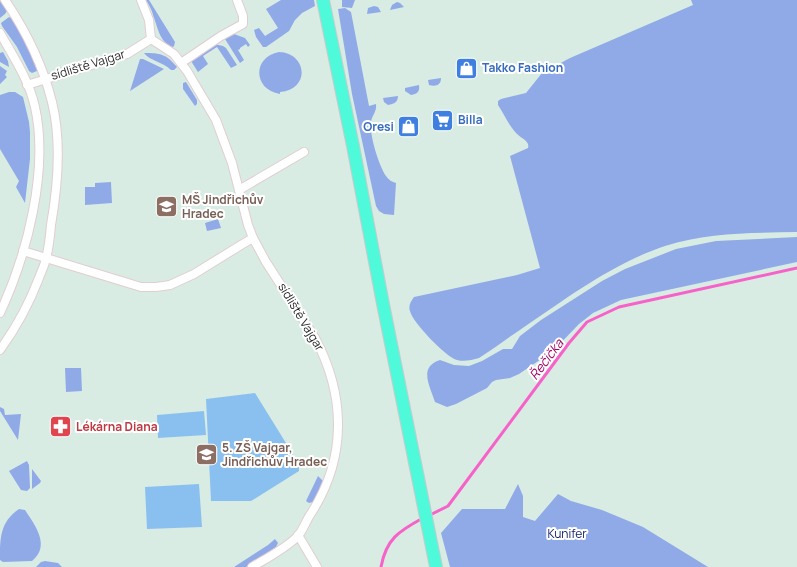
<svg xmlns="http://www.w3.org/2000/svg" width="797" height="567" font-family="Manrope,sans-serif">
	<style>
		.green { fill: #90aae7 }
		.pitch { fill: #8ac0ef }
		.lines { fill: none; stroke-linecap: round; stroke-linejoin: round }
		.stream { stroke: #f762c9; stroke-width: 3 }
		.minor-casing { stroke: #e2cdd0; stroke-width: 10 }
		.primary-casing { stroke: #cbcbcb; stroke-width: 14 }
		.minor { stroke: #fff; stroke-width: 8 }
		.primary { stroke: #4efad9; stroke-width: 12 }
		.labels { text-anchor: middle; stroke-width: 4; stroke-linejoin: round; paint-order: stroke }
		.street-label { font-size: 12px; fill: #282828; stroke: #fff }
		.shop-label { font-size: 12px; font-weight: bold; fill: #366cbe; stroke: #fff; text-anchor: start }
		.education-label { font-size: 12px; font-weight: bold; fill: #785e54; stroke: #fff; text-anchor: start }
		.health-label { font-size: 12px; font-weight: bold; fill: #be3a42; stroke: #fff; text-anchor: start }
		.park-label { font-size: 12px; fill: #142269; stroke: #fff }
		.water-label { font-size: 13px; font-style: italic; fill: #a00464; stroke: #fff }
	</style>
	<rect width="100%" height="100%" fill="#d8ece4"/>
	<g class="green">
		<path d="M146 0H149L175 42 174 46 173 47C160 44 157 25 153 15 152 10 149 5 146 0Z"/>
		<path d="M281 0H314L315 6 302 13 295 20 289 31 266 47H263L256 37 254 30 259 28 265 36 278 28 266 9Z"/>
		<path d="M342 0H355L352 8 342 7Z"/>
		<path d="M691 0H797V232C753 233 708 232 665 246 610 264 559 304 511 336 501 343 490 351 479 358 472 360 464 362 457 360 447 358 412 322 410 311 408 306 411 301 414 297L517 275 540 268 510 156 528 148C530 141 522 139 517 134 509 126 504 114 498 105V101L501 99 526 93 542 73 570 58 693 5Z"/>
		<path d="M0 1 7 11 5 14 0 18Z"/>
		<path d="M397 2 400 3 404 7 390 10 392 5Z"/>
		<path d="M374 6 378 7 381 12 367 14 368 8Z"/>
		<path d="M345 8 351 12 369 106 376 104C377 112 372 115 371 122 369 134 379 166 386 176 389 180 392 182 396 183L394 215 384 214 379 211 376 206 352 94 338 9Z"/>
		<path d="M9 17 11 18 27 44 38 69 37 71 32 73 29 71 17 47 2 26 1 23Z"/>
		<path d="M234 34 245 38 250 45 248 47 246 44 240 48V49L238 50 244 60 240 63 225 39 226 37Z"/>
		<path d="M214 44 223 46 226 48 237 65 231 68 217 47 203 56 208 64 198 72 191 61Z"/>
		<path d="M3 52 8 61 9 67 0 62V53Z"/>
		<path d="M279 52C307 53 311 89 280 92V94C253 90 252 57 279 52Z"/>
		<path d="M144 53C161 53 166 54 177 67L174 70H171C163 62 150 61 144 53Z"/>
		<path d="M140 59H143L164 69 130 91Z"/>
		<path d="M0 66 7 71 5 75 7 77 0 84Z"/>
		<path d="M441 78C441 85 436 87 429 85L428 80Z"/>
		<path d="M186 82 197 100V104L195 106 183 89V83Z"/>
		<path d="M419 85C420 92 417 94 411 95L405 91V88Z"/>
		<path d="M9 92H15L23 97 29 122 30 132V159L25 203 16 187 19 181 0 149V95Z"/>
		<path d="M398 96C398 102 394 104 388 105L384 102 383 98Z"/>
		<path d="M111 182 112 203 85 205V187H95V183Z"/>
		<path d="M218 219 221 228 207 231 205 223Z"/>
		<path d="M797 237V262L621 300 593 313 579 324 553 351 519 374 510 378 496 380 492 382 487 388 456 404 447 407 435 402C430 386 418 367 440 360L454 365 469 366 482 361 503 349H512L520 336 541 320 602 281 625 269 676 249 716 241Z"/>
		<path d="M65 368H81L82 391 66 392Z"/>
		<path d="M0 407 4 409 5 415 21 414 18 440 0 411Z"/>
		<path d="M27 461 29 465 30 488 27 491 21 490 9 471Z"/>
		<path d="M32 469 41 481 40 483 32 489Z"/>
		<path d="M318 476 323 481V485L313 502 309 503 306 501Z"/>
		<path d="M518 484 523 496V517L535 521 558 494 571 501 602 510 643 527 708 567H450L441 533 462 509H505Z"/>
		<path d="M19 509 25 510C35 525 51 546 32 561L3 562 0 560C0 538 0 522 19 509Z"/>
		<path d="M275 539 278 543 276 547 246 567H234L268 545Z"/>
		<path d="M45 561 58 563 62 567H36L41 562Z"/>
	</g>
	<g class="pitch">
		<path d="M255 393 299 464V471L251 501H211L206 399Z"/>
		<path d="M204 411 206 435 158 438 157 415Z"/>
		<path d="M199 484 202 527 147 529 145 487Z"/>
	</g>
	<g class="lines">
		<g class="stream">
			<path d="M428 516 448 506 569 343 587 322 619 307 797 268"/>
			<path d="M381 567C386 539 399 531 423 518"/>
		</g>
		<defs>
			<g id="minor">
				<path d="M0 33C13 56 29 80 35 107 49 170 27 255 0 313"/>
				<path d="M151 39 174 54 187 71 216 120 232 163 248 225 253 238 266 262 315 338C346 396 347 459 310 515 306 521 303 530 298 536 285 549 267 558 252 567"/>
				<path d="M181 63 221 36 243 24V16L237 0"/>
				<path d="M27 85 127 54 151 39 149 20 141 0"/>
				<path d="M239 190 304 152"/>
				<path d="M23 251 141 287H156L170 285 194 274 241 245 253 238"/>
				<path d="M0 350C16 328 29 304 39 278 41 272 45 265 46 258 49 248 50 236 51 225 58 185 62 142 52 102 43 66 26 31 5 0"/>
				<path d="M298 535 317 567"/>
			</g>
			<path id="primary" d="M323 0 353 146 383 304 436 567"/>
		</defs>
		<use href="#minor" class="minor-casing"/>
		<use href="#primary" class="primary-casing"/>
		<use href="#minor" class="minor"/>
		<use href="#primary" class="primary"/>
	</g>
	<defs>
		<symbol id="shop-square" viewBox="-11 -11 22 22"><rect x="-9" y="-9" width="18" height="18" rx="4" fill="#3f7fe0" stroke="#fff"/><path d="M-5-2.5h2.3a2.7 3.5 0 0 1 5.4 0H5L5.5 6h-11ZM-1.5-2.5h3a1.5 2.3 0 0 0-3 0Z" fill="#fff"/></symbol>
		<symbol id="supermarket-square" viewBox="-11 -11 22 22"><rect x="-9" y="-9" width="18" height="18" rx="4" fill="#3f7fe0" stroke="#fff"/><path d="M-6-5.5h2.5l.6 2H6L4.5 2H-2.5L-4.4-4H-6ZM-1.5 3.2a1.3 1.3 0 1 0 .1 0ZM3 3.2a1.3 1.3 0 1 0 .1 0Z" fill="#fff"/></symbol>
		<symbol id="school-square" viewBox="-11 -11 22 22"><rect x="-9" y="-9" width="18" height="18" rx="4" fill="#8d6e63" stroke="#fff"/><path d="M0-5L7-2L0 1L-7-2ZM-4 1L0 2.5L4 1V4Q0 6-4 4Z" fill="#fff"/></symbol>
		<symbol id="pharmacy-square" viewBox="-11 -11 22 22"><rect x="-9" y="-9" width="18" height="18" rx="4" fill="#e0444e" stroke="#fff"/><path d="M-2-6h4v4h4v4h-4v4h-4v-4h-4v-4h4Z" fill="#fff"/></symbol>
	</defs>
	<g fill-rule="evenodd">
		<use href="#shop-square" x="454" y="56" width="25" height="25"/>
		<use href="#supermarket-square" x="430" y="108" width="25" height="25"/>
		<use href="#shop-square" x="396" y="114" width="25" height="25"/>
		<use href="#school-square" x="154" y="194" width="25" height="25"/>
		<use href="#pharmacy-square" x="48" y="414" width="25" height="25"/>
		<use href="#school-square" x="194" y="442" width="25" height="25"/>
	</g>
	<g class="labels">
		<g class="street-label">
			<text transform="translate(88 65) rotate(-17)" y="4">sídliště Vajgar</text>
			<text transform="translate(301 317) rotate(59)" y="4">sídliště Vajgar</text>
		</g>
		<g class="shop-label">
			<text x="482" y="72">Takko Fashion</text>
			<text x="458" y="124">Billa</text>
			<text x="394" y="131" text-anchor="end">Oresi</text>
		</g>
		<g class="education-label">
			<text x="182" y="204">MŠ Jindřichův<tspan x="182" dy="14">Hradec</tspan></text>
			<text x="222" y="452">5. ZŠ Vajgar,<tspan x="222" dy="14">Jindřichův Hradec</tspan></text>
		</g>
		<g class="health-label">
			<text x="76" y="431">Lékárna Diana</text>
		</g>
		<g class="park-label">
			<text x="567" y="538">Kunifer</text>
		</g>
		<g class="water-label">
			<text transform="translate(546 359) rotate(-53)" y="5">Řečička</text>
		</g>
	</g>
</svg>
